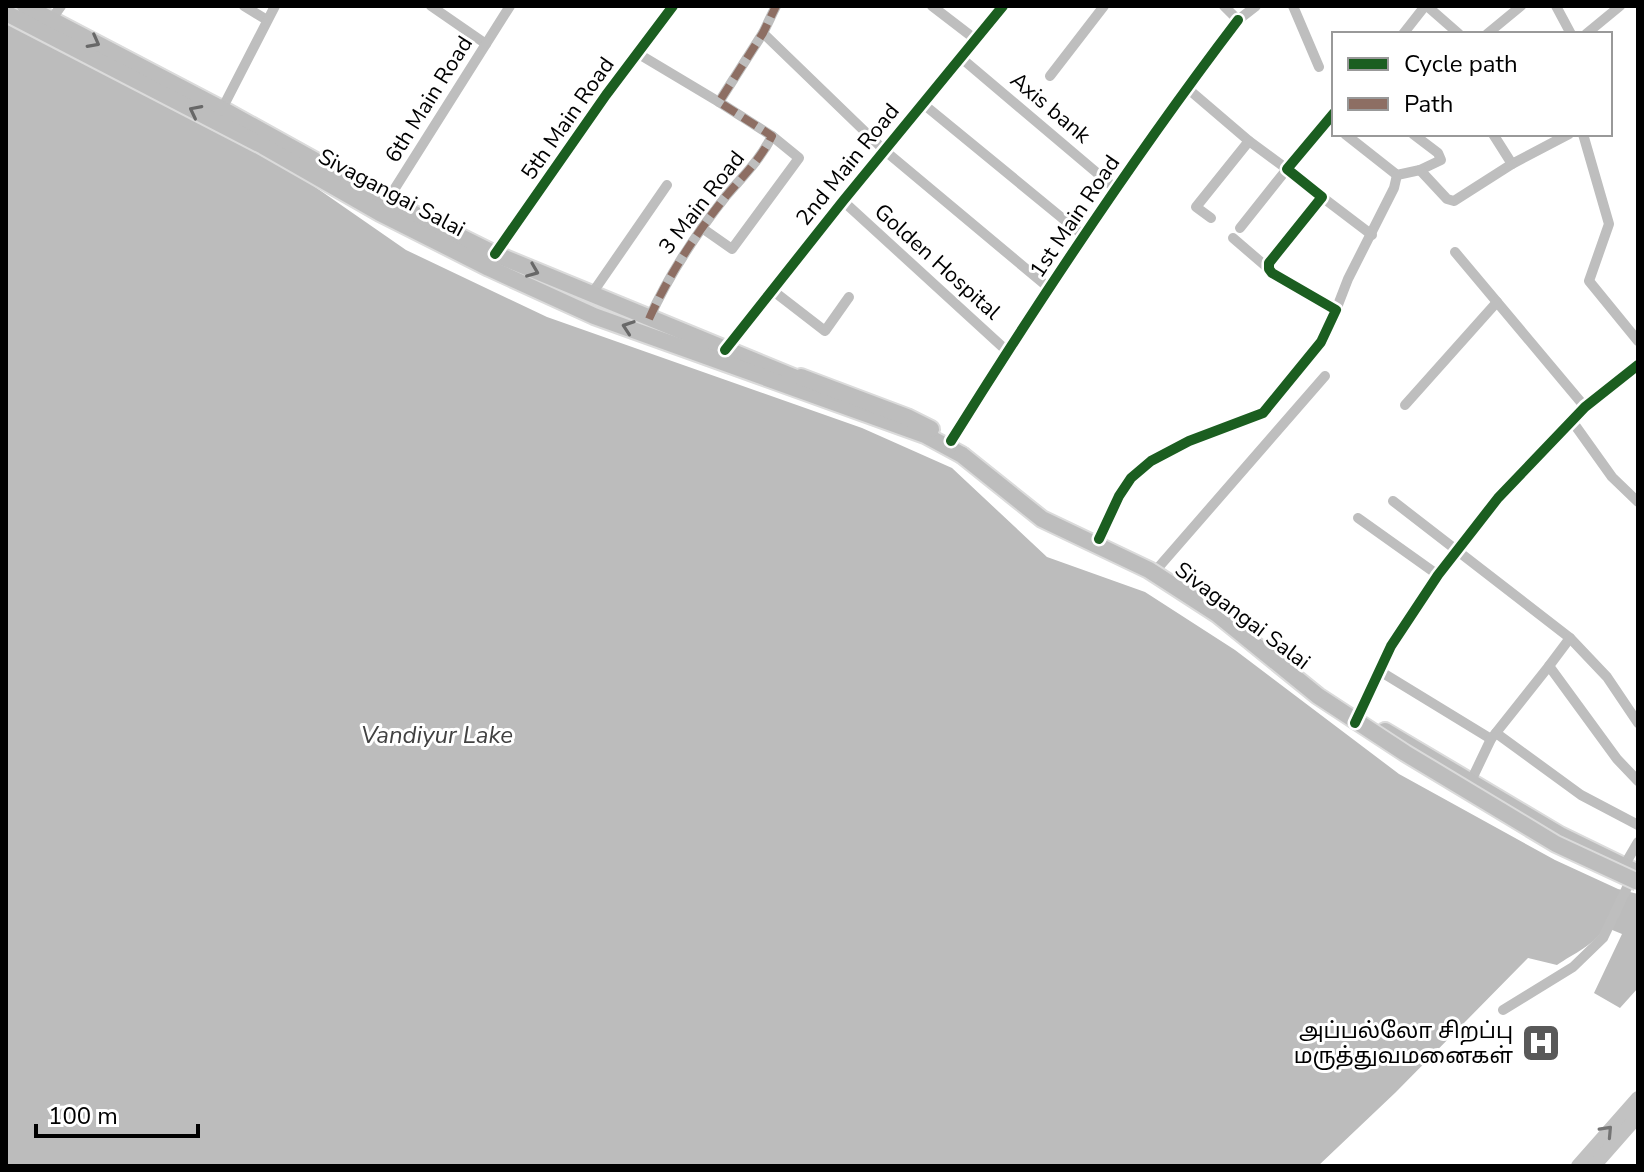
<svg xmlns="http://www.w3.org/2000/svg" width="1644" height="1172" font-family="'Nunito Sans','Noto Sans Tamil',sans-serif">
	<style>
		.water { fill: #bcbcbc }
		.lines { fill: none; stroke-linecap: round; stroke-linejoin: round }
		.primary-casing { stroke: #dbdbdb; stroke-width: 20 }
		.minor { stroke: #bebebe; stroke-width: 10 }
		.secondary { stroke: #c2c2c2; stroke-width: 14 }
		.primary { stroke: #bdbdbd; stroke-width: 16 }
		.primary-bridge-casing { stroke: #dbdbdb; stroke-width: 20; stroke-linecap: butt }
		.primary-bridge { stroke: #bdbdbd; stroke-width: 16 }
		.quiet { stroke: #8d6e63; stroke-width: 8; stroke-dasharray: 16 8; stroke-linecap: butt }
		.cycleway-casing { stroke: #fff; stroke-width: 15 }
		.cycleway { stroke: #1b5e20; stroke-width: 10 }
		.oneway { stroke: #686868 }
		.oneway2 { stroke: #747474 }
		.labels { text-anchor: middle; stroke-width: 6; stroke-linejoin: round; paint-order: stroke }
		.street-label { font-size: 22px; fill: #000; stroke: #fff }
		.poi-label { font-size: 22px; fill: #000; stroke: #fff; text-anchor: end }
		.water-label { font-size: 24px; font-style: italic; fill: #414141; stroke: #fff }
	</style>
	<rect width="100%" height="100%" fill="#fff"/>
	<path class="water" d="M6 22 282 164 406 250 547 317 862 428 952 468 1047 557 1145 592 1235 650 1399 774 1555 860 1618 889 1638 894V988L1620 1008 1594 993 1622 934 1605 927C1596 944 1573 954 1557 965L1528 958 1396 1092 1318 1166H6Z"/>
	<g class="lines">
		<defs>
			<g id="primary">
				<path d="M25 6 222 109 388 201 495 254 808 383"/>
				<path d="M6 13 263 146 380 213 489 268 594 316 925 435 962 455"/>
				<path d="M801 377 907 417 931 429"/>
				<path d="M1385 731 1560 835 1638 873"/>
			</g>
		</defs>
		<use href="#primary" class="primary-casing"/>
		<g class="minor">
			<path d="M244 6 267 20"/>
			<path d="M431 6 486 44"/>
			<path d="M932 6 975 39"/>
			<path d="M1224 6 1238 20 1256 6"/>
			<path d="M1293 6 1319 67"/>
			<path d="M1427 6 1459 34"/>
			<path d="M1556 6 1571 34"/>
			<path d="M51 20 61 6"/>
			<path d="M763 33 884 150 1049 288"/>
			<path d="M1403 34 1425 6"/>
			<path d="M1487 34 1521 6"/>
			<path d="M1586 34 1620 6"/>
			<path d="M637 53 719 102"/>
			<path d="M960 57 1116 189"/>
			<path d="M1050 76 1104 6"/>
			<path d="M1187 88 1249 141"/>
			<path d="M922 103 1084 236"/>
			<path d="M222 109 275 6"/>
			<path d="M1345 134 1397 175 1420 170 1441 160 1438 153 1413 134"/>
			<path d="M1493 134 1512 164 1569 134"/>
			<path d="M1583 134 1609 224 1589 281 1638 341"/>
			<path d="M1420 170 1447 199 1454 201 1512 164"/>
			<path d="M1322 197 1372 235"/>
			<path d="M843 201 1007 351"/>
			<path d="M385 204 510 6"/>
			<path d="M1211 218 1196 207 1249 141 1287 169 1240 228"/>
			<path d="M702 228 732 249 799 158 772 136"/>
			<path d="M1233 238 1269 269"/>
			<path d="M1455 252 1585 407"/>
			<path d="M495 254 606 95 673 6"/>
			<path d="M772 290 825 331 849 297"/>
			<path d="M591 295 667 185"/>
			<path d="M1336 310 1348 279 1394 188 1397 175"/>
			<path d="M649 319C669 274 696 234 726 196 743 176 760 160 772 136L719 102 763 33 776 6"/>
			<path d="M725 350 843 201 1003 6"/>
			<path d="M1405 405 1497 302"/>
			<path d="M1572 421 1612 477 1638 502"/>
			<path d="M951 441C1041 297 1135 155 1238 20"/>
			<path d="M1393 501 1570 638 1549 666"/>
			<path d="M1358 518 1438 575"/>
			<path d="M1099 539 1119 496 1131 478 1151 461 1189 441 1263 413 1321 342 1336 310 1272 273 1269 269V263L1322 197 1287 169 1334 113"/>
			<path d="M1157 569 1325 376"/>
			<path d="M1570 638 1607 677 1638 723"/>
			<path d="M1378 670 1491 739"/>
			<path d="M1355 723 1391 646 1438 575 1498 498 1585 407 1638 365"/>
			<path d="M1496 733 1581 795 1638 825"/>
			<path d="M1470 783 1491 739 1549 666 1617 759 1638 781"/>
			<path d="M1624 866 1638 842"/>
			<path d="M1503 1010 1573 967 1603 938 1633 875"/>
		</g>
		<g class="secondary">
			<path d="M1578 1166 1638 1098"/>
			<path d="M1594 1166 1638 1116"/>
		</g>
		<use href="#primary" class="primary"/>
		<defs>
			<path id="primary-bridge" d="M962 455 1042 519 1149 570 1217 614 1318 696 1405 753 1556 844 1638 882"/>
		</defs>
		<use href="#primary-bridge" class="primary-bridge-casing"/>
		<use href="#primary-bridge" class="primary-bridge"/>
		<path class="quiet" d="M649 319C669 274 696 234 726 196 743 176 760 160 772 136L719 102 763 33 776 6"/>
		<defs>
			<g id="cycleway">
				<path d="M495 254 606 95 673 6"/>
				<path d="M725 350 843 201 1003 6"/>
				<path d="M951 441C1041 297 1135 155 1238 20"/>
				<path d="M1099 539 1119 496 1131 478 1151 461 1189 441 1263 413 1321 342 1336 310 1272 273 1269 269V263L1322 197 1287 169 1334 113"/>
				<path d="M1355 723 1391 646 1438 575 1498 498 1585 407 1638 365"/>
			</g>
		</defs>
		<use href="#cycleway" class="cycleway-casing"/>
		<use href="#cycleway" class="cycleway"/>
	</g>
	<defs><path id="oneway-chevron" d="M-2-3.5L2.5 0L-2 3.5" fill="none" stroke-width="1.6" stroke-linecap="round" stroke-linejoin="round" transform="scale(2)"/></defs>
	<g class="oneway">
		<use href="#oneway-chevron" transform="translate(94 42) rotate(28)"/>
		<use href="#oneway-chevron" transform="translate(195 111) rotate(-153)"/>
		<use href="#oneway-chevron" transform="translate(533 271) rotate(22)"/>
		<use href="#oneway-chevron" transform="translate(628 327) rotate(-161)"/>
	</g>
	<use class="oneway2" href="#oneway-chevron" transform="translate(1607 1131) rotate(-47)"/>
	<defs>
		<symbol id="hospital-square" viewBox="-11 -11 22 22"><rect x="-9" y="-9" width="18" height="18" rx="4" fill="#595959" stroke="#fff"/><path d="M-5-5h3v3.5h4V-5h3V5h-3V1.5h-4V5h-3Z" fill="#fff"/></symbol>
	</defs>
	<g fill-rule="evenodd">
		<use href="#hospital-square" x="1519" y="1021" width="44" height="44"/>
	</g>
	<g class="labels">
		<g class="street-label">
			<text transform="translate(428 99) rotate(-58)" y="8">6th Main Road</text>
			<text transform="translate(1051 107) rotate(40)" y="8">Axis bank</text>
			<text transform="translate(567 118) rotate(-55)" y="8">5th Main Road</text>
			<text transform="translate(847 164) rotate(-51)" y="8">2nd Main Road</text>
			<text transform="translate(392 192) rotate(28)" y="8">Sivagangai Salai</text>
			<text transform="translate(701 202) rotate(-52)" y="8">3 Main Road</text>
			<text transform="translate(1074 216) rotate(-56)" y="8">1st Main Road</text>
			<text transform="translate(938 261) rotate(42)" y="8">Golden Hospital</text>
			<text transform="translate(1243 615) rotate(37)" y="8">Sivagangai Salai</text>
		</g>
		<g class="poi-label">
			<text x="1513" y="1038">அப்பல்லோ சிறப்பு<tspan x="1513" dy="25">மருத்துவமனைகள்</tspan></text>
		</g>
		<g class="water-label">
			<text x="437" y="743">Vandiyur Lake</text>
		</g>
	</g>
	<rect width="1644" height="1172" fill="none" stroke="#000000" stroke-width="16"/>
	<rect x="1332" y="32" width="280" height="104" fill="#ffffff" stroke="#999999" stroke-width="2"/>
	<rect x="1348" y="58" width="40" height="12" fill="#1b5e20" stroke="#999999" stroke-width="2"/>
	<text x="1404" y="72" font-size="24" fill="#000000">Cycle path</text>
	<rect x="1348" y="98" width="40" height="12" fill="#8d6e63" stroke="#999999" stroke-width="2"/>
	<text x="1404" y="112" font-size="24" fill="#000000">Path</text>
	<path d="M36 1124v12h162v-12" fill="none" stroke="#000000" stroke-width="4"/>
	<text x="48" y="1124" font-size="24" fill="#000000" stroke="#ffffff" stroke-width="6" paint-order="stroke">100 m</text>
</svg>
